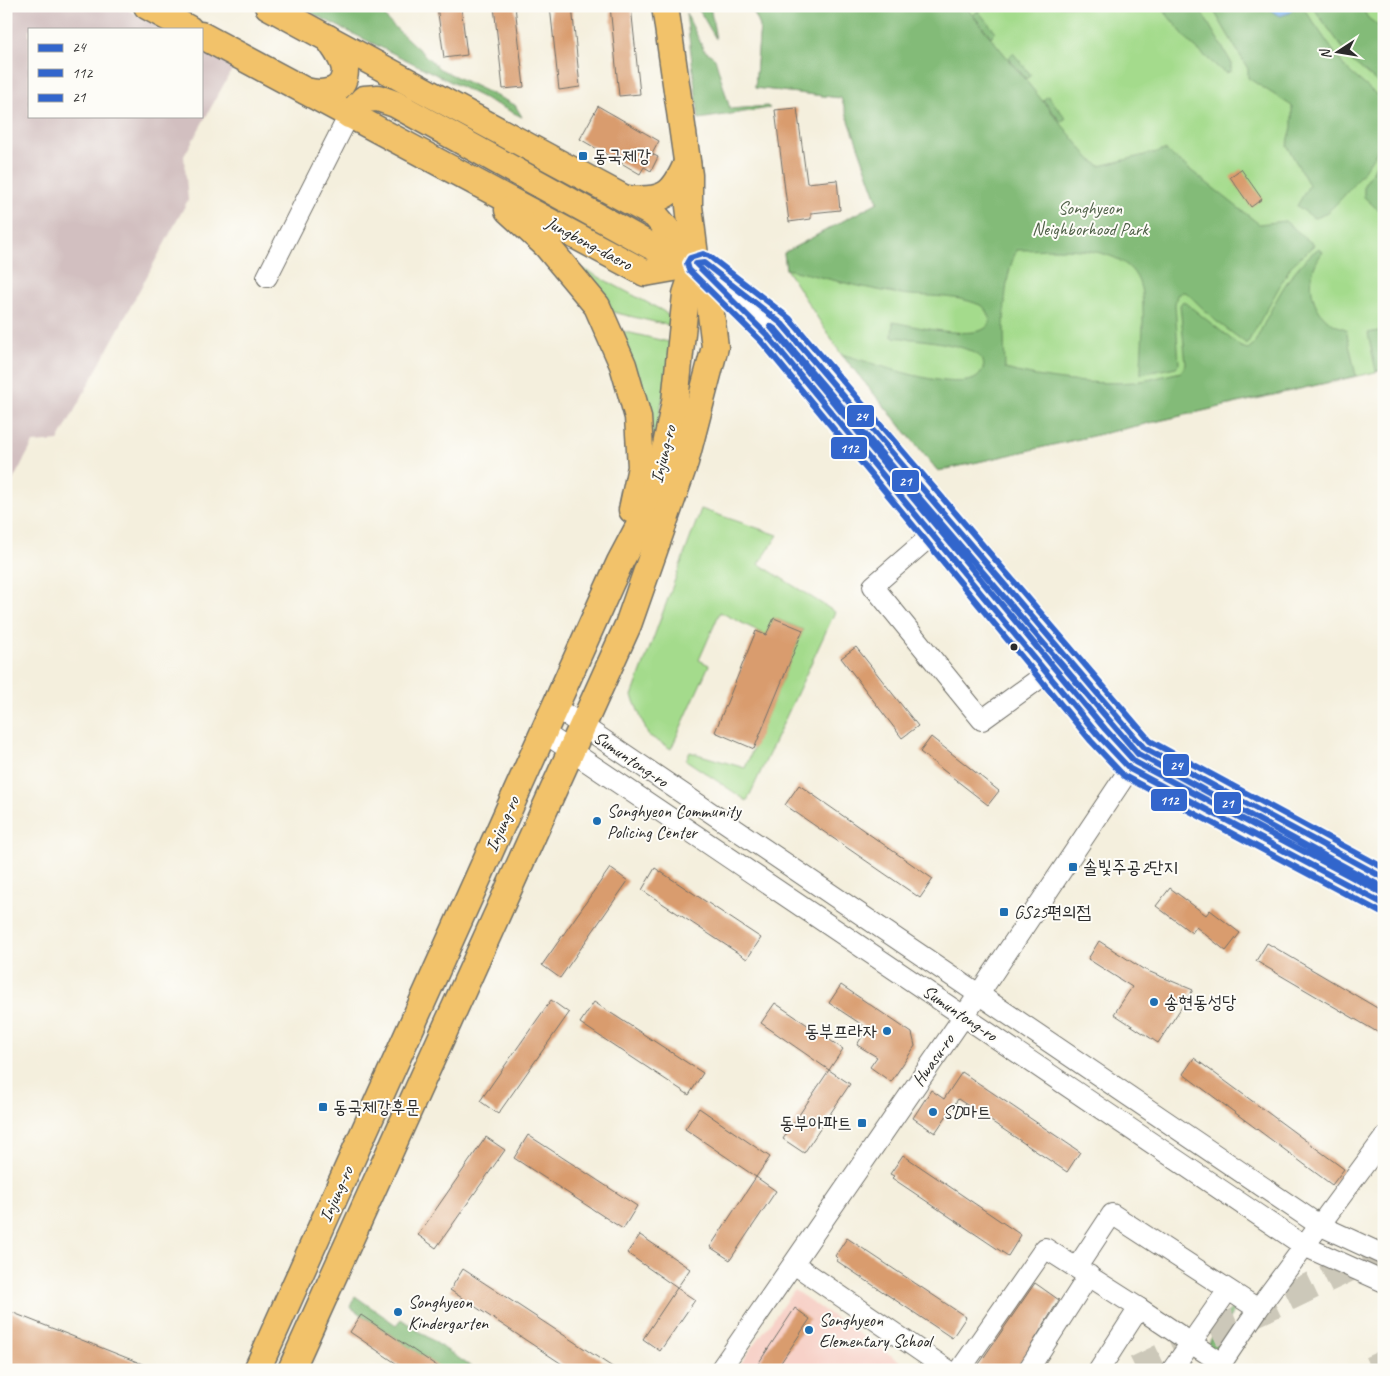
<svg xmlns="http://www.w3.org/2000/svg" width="1390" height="1376" font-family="Caveat,'Poor Story',sans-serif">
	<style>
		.built { fill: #f7d1c8 }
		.industrial { fill: #d2bfc0 }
		.green { fill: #a4db8c; stroke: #68835c }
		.forest { fill: #83bb78; stroke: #577352 }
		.water { fill: #7cb6ed; stroke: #54708c }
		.building { fill: #d99c6e }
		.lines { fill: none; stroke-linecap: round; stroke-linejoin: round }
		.highway-tunnel { stroke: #ccc8b9; stroke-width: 28; stroke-dasharray: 28 14; stroke-linecap: butt }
		.minor-casing { stroke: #717069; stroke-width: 22 }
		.major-casing { stroke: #717069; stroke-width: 29 }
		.minor { stroke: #fff; stroke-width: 20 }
		.major { stroke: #f2c26a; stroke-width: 26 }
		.bus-1-casing { stroke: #fdfcf7; stroke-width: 10 }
		.bus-2-casing { stroke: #fdfcf7; stroke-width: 10 }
		.bus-3-casing { stroke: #fdfcf7; stroke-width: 10 }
		.bus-1 { stroke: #36c; stroke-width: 6 }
		.bus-2 { stroke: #36c; stroke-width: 6 }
		.bus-3 { stroke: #36c; stroke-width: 6 }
		.poi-dot { fill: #1f6fb2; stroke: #fdfcf7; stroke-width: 2 }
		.bus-dot { fill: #2b2b2b; stroke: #fdfcf7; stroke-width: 2 }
		.labels { text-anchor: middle; stroke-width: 4; stroke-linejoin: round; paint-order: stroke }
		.poi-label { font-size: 18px; fill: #2b2b2b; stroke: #fdfcf7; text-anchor: start }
		.park-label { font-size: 18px; fill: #4f6048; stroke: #fdfcf7 }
		.street-label { font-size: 18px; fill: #2b2b2b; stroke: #fdfcf7 }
		.line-badge { stroke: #fdfcf7; stroke-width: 2 }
		.badge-label { font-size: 14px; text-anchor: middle; font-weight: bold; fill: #fff }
	</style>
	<rect width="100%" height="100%" fill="#fdfcf7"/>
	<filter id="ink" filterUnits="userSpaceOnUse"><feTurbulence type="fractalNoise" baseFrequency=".02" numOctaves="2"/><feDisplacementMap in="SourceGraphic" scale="10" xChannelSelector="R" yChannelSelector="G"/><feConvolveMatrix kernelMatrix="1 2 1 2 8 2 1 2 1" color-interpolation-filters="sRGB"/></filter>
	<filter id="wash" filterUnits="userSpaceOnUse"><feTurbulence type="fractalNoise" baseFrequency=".0096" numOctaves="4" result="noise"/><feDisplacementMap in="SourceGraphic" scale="20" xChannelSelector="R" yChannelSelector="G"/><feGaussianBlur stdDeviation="1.12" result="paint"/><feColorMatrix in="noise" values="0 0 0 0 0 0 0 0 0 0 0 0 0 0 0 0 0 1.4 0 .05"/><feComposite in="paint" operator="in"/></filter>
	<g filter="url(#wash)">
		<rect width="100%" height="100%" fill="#f4efdd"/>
		<path class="built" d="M794 1290 913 1370H736Z"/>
		<path class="industrial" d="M6 6H121L164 29H29V116H201V48L234 66 184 156 188 200 58 441 33 443 6 493Z"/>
		<g class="green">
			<path d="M751 6H1384V370L938 471 841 354 786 269 784 253 878 202 841 98 755 88 760 26Z"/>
			<path d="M580 267 663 311 669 316 672 326 612 312Z"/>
			<path d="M622 331 673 343 654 444Z"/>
			<path d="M701 509 778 535 759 564 835 612 747 801 686 760 690 752 745 768 803 630 774 618 766 635 720 612 699 660 709 665 671 749 648 735 632 696Z"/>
		</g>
		<g class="forest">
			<path d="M297 6H381L388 21 440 69 515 105 522 117Z"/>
			<path d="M695 6H710L716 39 699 10Z"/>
			<path d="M751 6H965L1090 159 1100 166 1165 150 1259 224 1285 221 1314 245 1291 266 1247 344 1216 321 1187 293 1183 292 1177 295 1175 304 1179 364 1176 367 1141 374C1141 348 1145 320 1142 294 1135 239 1057 250 1017 250 1001 280 1004 334 1005 369 1046 380 1093 385 1135 382 1151 380 1166 375 1181 372L1186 364 1180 305 1183 301 1241 347 1248 349 1254 344C1272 309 1286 272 1319 248L1323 252C1301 278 1311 321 1346 329L1356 376 938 471 841 354C873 363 935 386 967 381 974 380 979 377 982 371 997 343 907 339 892 337L893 322C906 324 998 348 989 316 988 312 984 306 980 305 952 293 922 298 894 293 858 287 822 277 786 269L784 253 878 202 841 98 755 88 760 26Z"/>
			<path d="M1160 6H1198L1231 62V71L1226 73 1221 70 1191 44Z"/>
			<path d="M1211 6H1268L1270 9 1302 6 1346 69 1384 101C1384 112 1387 130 1383 140 1375 157 1333 218 1314 218L1297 206 1309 185 1287 146 1292 127V106L1248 78V69Z"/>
			<path d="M1312 6H1361L1368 18 1384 30V88L1352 61Z"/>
			<path d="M978 11 996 32 991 37 973 15Z"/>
			<path d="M686 13 704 50 715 58 730 109 767 106 770 108 699 119Z"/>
			<path d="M1013 53 1031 75 1026 79 1008 57Z"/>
			<path d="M1048 96 1066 118 1061 122 1043 100Z"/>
			<path d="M1384 153V205L1377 209 1364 197V185Z"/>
			<path d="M1384 330V370L1376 371 1368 333Z"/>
			<path d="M355 1296 396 1325 401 1319 476 1370H442L350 1307Z"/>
			<path d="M1240 1301 1246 1315 1236 1308 1214 1340 1224 1346 1220 1352 1207 1346 1225 1315Z"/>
		</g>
		<path class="water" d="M1268 6H1294L1290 13 1280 16 1274 13Z"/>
		<g id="blocks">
			<g class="building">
				<path d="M437 6H461L467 55 444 58Z"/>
				<path d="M494 6H515L524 87 503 89Z"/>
				<path d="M550 6H572L580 87 559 90Z"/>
				<path d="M610 6H631L640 94 619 96Z"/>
				<path d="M598 106 659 141 652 154 658 157 651 171 644 167 640 174 580 139Z"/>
				<path d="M797 108 807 183 837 180 840 210 811 213V219L789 222 775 110Z"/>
				<path d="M1241 169 1262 199 1251 207 1230 177Z"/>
				<path d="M774 618 803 630 754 749 715 732 756 631 766 635Z"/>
				<path d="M856 647 918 726 902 738 841 658Z"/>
				<path d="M931 737 999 791 988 805 920 752Z"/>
				<path d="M799 785 933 879 920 898 785 805Z"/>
				<path d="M610 868 628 881 560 978 542 965Z"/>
				<path d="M655 868 761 938 747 959 642 890Z"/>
				<path d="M1170 888 1206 915 1210 910 1240 933 1226 951 1196 927 1192 933 1156 906Z"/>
				<path d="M1099 941 1143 969 1193 990 1158 1043 1114 1014 1132 987 1088 959Z"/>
				<path d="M1267 943 1384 1012V1036L1256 961Z"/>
				<path d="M841 985 912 1033 915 1046 891 1082 870 1067 877 1057 857 1045 867 1028 829 1003Z"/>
				<path d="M551 1000 569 1013 498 1114 480 1101Z"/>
				<path d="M594 1002 703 1073 689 1095 580 1023Z"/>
				<path d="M775 1003 843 1049 829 1070 761 1023Z"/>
				<path d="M1194 1058 1344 1169 1332 1185 1183 1074Z"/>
				<path d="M829 1070 850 1084 804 1153 783 1139Z"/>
				<path d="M962 1072 1080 1152 1067 1172 958 1099 935 1133 913 1118 931 1090 944 1099Z"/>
				<path d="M699 1108 770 1157 756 1177 685 1129Z"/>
				<path d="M528 1135 637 1206 623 1229 514 1158Z"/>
				<path d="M486 1137 505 1150 436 1248 418 1235Z"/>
				<path d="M903 1155 1021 1235 1008 1256 892 1178 894 1176 890 1174Z"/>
				<path d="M756 1177 776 1191 730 1260 710 1247Z"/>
				<path d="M640 1235 690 1269 677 1288 627 1253Z"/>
				<path d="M847 1238 966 1317 952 1338 837 1261 838 1259 835 1256Z"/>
				<path d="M463 1269 617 1370H571L450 1290Z"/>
				<path d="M1035 1283 1059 1300 1016 1370H975Z"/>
				<path d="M677 1288 695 1300 660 1351 643 1339Z"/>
				<path d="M795 1308 810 1319 776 1370H754Z"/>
				<path d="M6 1310 155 1369V1370H6Z"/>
				<path d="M361 1315 443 1370H406L350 1332Z"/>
			</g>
		</g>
	</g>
	<g filter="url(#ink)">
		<use href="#blocks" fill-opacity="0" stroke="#717069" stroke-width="1"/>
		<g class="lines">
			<g class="highway-tunnel">
				<path d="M1136 1370 1384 1251"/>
				<path d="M1371 1370 1384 1364"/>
			</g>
			<defs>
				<g id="minor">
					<path d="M267 277 349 115"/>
					<path d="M933 534 873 586 982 720 1047 673"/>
					<path d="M555 707 1319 1225 1384 1255"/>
					<path d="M543 732 1304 1246 1384 1282"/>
					<path d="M1384 878 1144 748 782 324 704 263 696 264 767 335 1098 735 1130 769 1384 904"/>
					<path d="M794 1264 948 1370"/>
					<path d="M1077 1267 1112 1214 1258 1309"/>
					<path d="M1139 1308 1221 1363"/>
					<path d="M720 1370 979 994 1137 758"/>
					<path d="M960 1370 1045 1248 1139 1308 1099 1370"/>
					<path d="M1028 1370 1089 1275"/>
					<path d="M1172 1370 1228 1290"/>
					<path d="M1217 1370 1258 1309 1384 1138"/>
				</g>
				<g id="major">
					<path d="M147 6 189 29"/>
					<path d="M268 6 655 215 696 264"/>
					<path d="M201 35 645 273 696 264"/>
					<path d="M306 91C322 95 345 94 345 70 344 59 334 47 328 38"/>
					<path d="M349 115 364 99 378 98 395 104 651 246 693 263"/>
					<path d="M627 199C663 202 673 196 687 163"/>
					<path d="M508 210 546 245 597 306 623 365 638 417 641 467 632 510"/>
					<path d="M257 1370 620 562 647 511 662 465 675 402 686 294 696 264"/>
					<path d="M291 1370 628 625 685 462 715 347 709 297 696 264 689 206V175L665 6"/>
				</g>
			</defs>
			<use href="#minor" class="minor-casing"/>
			<use href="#major" class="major-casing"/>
			<use href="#minor" class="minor"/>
			<use href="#major" class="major"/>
			<defs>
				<path id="bus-1" d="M1384 878 1144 748 782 324 704 263 696 264 767 335 1098 735 1130 769 1384 904"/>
				<path id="bus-2" d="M1380 912 1124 776 1091 741 761 341 689 270 687 263 690 258 703 254 709 256 789 318 1150 741 1384 868"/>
				<path id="bus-3" d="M1380 886 1138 754 776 330 770 326 1105 729 1135 762 1384 894"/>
			</defs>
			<use href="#bus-1" class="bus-1-casing"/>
			<use href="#bus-2" class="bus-2-casing"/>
			<use href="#bus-3" class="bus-3-casing"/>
			<use href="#bus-1" class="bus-1"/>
			<use href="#bus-2" class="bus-2"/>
			<use href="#bus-3" class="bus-3"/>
		</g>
	</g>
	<g class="poi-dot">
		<rect x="578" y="151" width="10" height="10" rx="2.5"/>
		<circle cx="597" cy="821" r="5"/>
		<rect x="1068" y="862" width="10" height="10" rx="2.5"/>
		<rect x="999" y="907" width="10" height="10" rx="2.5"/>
		<circle cx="1154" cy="1002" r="5"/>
		<circle cx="887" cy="1031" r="5"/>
		<rect x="318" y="1102" width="10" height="10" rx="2.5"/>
		<circle cx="933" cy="1112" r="5"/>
		<rect x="857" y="1118" width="10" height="10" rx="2.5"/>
		<circle cx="398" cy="1312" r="5"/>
		<circle cx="809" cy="1330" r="5"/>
	</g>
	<circle class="bus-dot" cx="1014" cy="647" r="4.5"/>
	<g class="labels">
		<g class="poi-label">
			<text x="593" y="162">동국제강</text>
			<text x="607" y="817">Songhyeon Community<tspan x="607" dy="21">Policing Center</tspan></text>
			<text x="1083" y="873">솔빛주공2단지</text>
			<text x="1014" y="918">GS25편의점</text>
			<text x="1164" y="1008">송현동성당</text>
			<text x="877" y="1037" text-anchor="end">동부프라자</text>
			<text x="333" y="1113">동국제강후문</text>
			<text x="943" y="1118">SD마트</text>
			<text x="852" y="1129" text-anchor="end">동부아파트</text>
			<text x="408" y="1308">Songhyeon<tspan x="408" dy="21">Kindergarten</tspan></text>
			<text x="819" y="1326">Songhyeon<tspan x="819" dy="21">Elementary School</tspan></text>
		</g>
		<g class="park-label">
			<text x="1090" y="214">Songhyeon<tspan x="1090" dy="21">Neighborhood Park</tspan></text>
		</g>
		<g class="street-label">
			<text transform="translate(589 243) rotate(28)" y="6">Jungbong-daero</text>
			<text transform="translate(663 454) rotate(-76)" y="6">Injung-ro</text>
			<text transform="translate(631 759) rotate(34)" y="6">Sumuntong-ro</text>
			<text transform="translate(502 824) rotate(-66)" y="6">Injung-ro</text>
			<text transform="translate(960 1013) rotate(34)" y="6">Sumuntong-ro</text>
			<text transform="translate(933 1060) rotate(-55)" y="6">Hwasu-ro</text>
			<text transform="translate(336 1194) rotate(-66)" y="6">Injung-ro</text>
		</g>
	</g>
	<g class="line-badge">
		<rect x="846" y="404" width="29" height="24" rx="5" fill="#36c"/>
		<rect x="830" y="436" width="38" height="24" rx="5" fill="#36c"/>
		<rect x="891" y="469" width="29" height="24" rx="5" fill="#36c"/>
		<rect x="1162" y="753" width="28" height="24" rx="5" fill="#36c"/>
		<rect x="1150" y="788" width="38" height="24" rx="5" fill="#36c"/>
		<rect x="1213" y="791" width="29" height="24" rx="5" fill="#36c"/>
	</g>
	<g class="badge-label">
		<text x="861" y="421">24</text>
		<text x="849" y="453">112</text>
		<text x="905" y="486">21</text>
		<text x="1176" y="770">24</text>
		<text x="1169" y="805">112</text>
		<text x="1227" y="808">21</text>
	</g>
	<rect width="1390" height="1376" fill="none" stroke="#fdfcf7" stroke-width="25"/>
	<rect x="28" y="28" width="175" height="90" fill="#fdfcf7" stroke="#a9a8a5"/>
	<rect x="38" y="44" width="25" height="8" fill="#3366cc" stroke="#a9a8a5"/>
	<text x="72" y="52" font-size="15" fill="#2b2b2b">24</text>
	<rect x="38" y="69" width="25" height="8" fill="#3366cc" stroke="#a9a8a5"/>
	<text x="72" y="78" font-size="15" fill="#2b2b2b">112</text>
	<rect x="38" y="94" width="25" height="8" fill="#3366cc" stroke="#a9a8a5"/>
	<text x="72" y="102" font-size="15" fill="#2b2b2b">21</text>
	<g transform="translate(1338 52) rotate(258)" stroke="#fdfcf7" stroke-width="4" paint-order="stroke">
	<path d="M0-4L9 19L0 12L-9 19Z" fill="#2b2b2b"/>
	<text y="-8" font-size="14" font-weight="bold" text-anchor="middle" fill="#2b2b2b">N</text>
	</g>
</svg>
